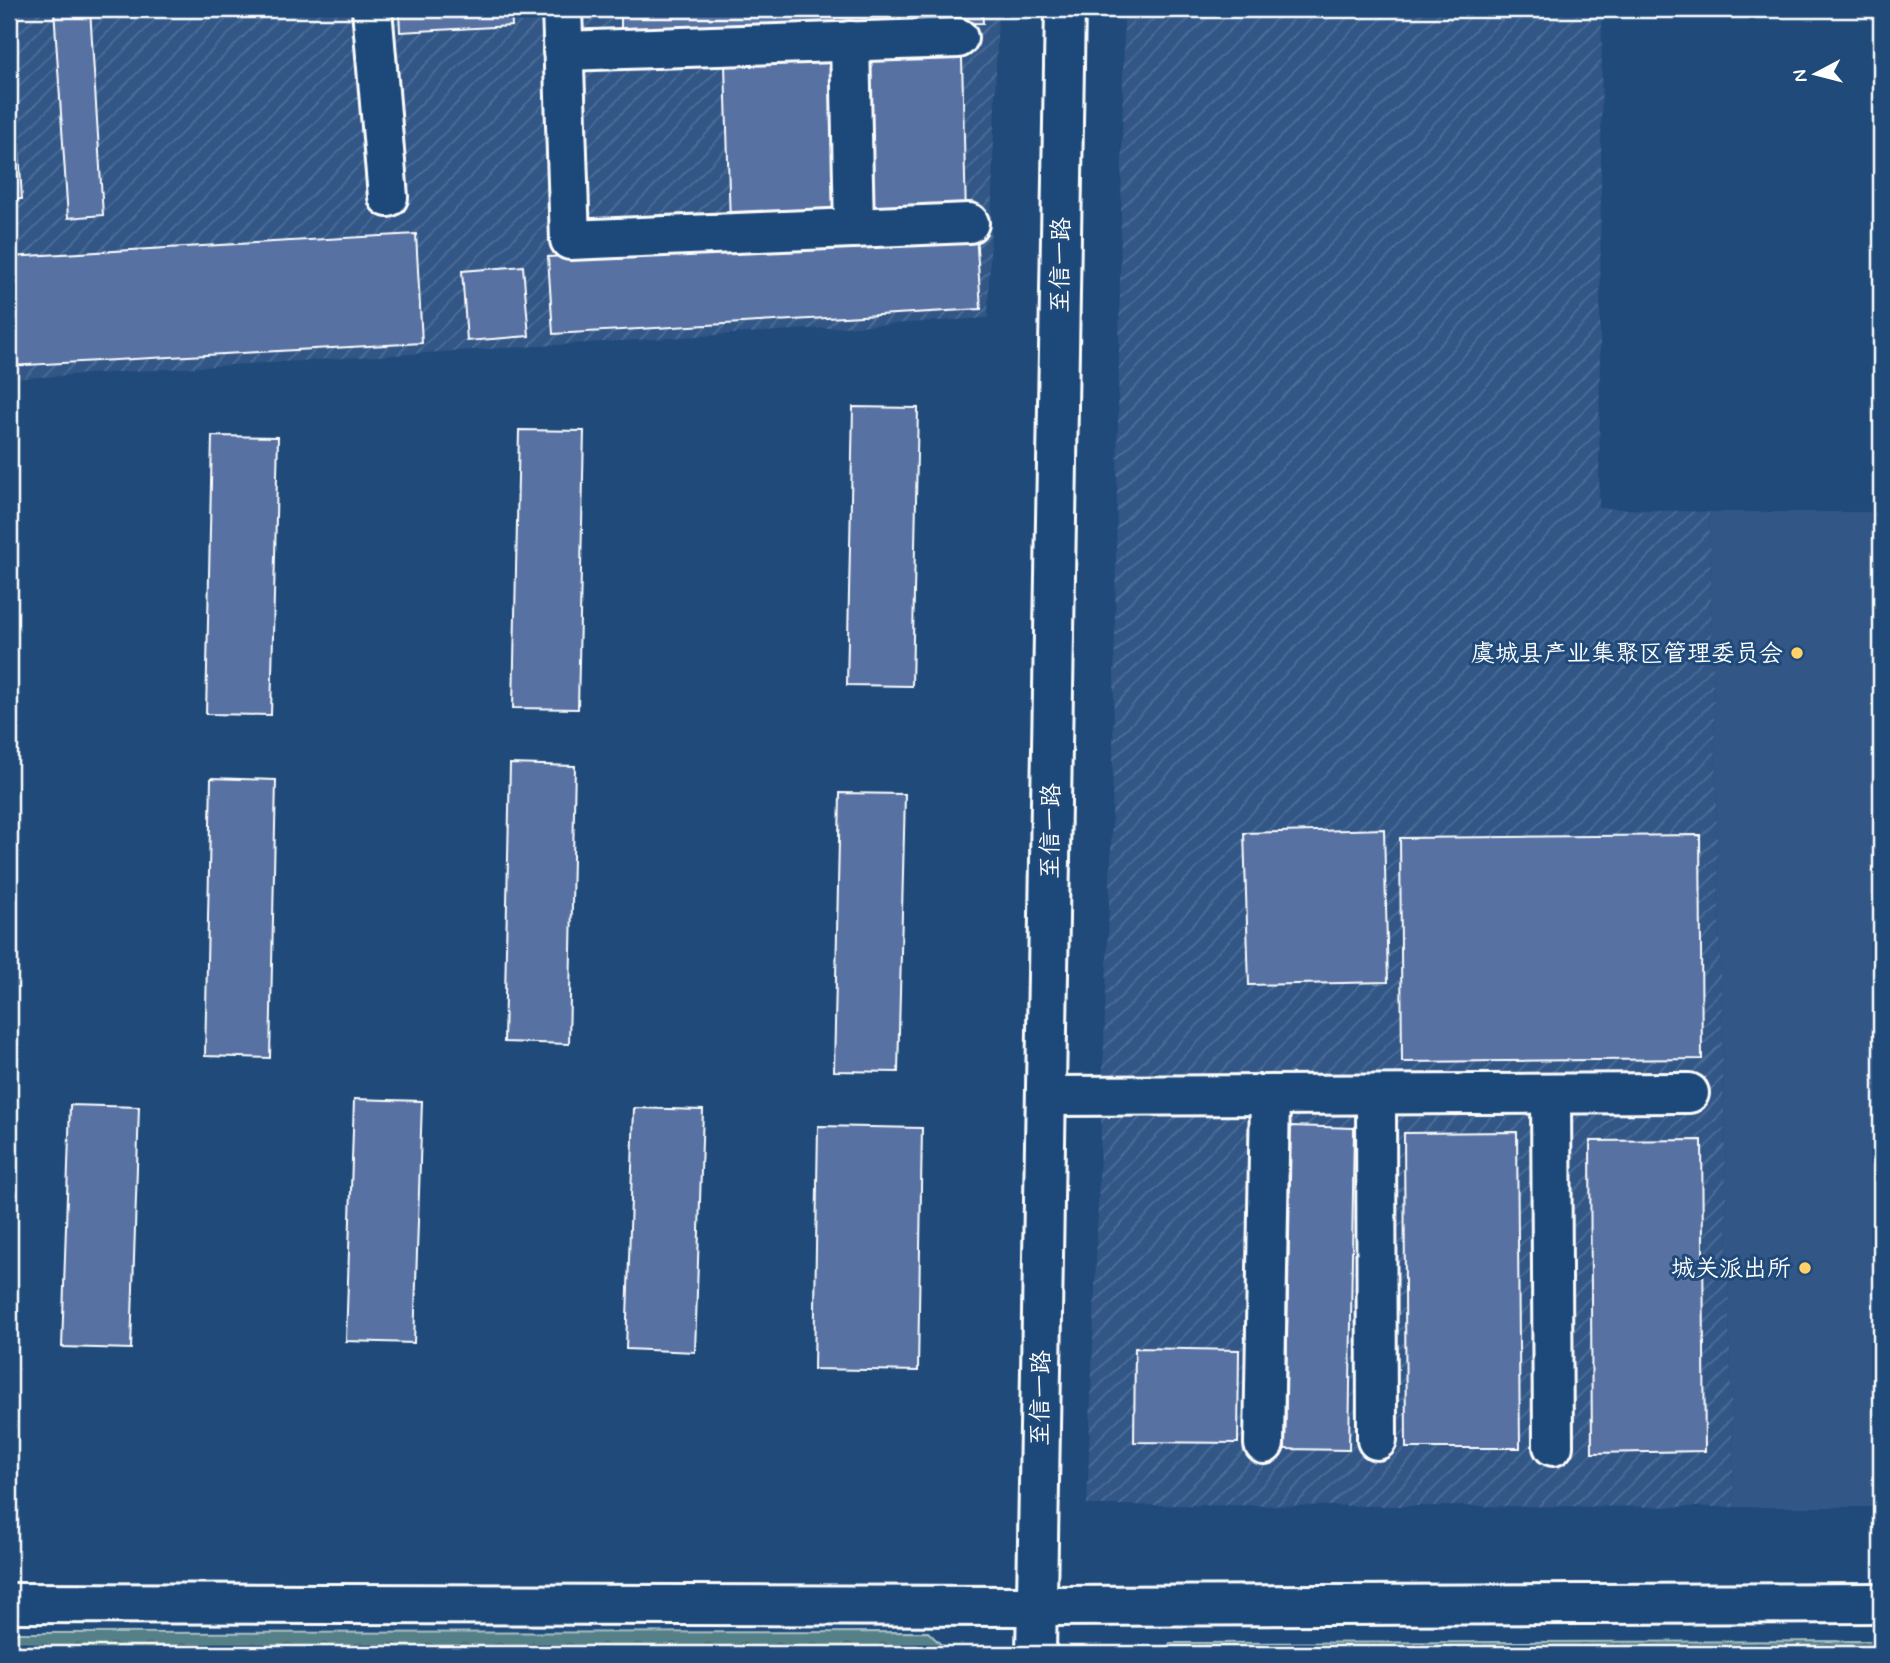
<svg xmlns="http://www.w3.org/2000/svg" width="1890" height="1663" font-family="Mynerve,'LXGW WenKai TC',sans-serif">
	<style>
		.built { fill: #305686 }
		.industrial { fill: url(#industrial-furrows) }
		.park { fill: url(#park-crowns); stroke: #aac0c4; stroke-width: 2 }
		.building { fill: #5771a2; stroke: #fff; stroke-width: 2 }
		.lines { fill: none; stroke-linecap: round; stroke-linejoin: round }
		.minor-casing { stroke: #fff; stroke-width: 44 }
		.minor { stroke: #1f4a7a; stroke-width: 38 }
		.poi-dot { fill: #ffd166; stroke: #1f4a7a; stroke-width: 2.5 }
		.labels { text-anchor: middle; stroke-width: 6; stroke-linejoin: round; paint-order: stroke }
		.street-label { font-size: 24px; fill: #fff; stroke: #1f4a7a }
		.poi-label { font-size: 24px; fill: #fff; stroke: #1f4a7a; text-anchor: end }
	</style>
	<defs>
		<pattern id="industrial-furrows" width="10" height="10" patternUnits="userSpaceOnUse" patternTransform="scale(1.75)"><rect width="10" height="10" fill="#305686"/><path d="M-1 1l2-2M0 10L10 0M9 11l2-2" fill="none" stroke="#4f6f98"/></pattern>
		<pattern id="park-crowns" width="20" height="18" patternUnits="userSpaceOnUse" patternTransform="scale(1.75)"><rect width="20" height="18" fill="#548088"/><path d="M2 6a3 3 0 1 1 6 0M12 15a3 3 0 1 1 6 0" fill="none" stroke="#50666a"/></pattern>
	</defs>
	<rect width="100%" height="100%" fill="#1f4a7a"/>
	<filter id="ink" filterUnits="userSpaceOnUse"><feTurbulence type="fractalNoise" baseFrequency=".0143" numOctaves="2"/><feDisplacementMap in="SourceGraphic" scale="14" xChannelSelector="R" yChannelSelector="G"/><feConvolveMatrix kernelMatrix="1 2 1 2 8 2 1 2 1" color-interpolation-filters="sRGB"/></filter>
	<g filter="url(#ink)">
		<path class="built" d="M1709 512H1881V1507H1734Z"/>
		<g class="industrial">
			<path d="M9 9H998L988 318 9 379Z"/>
			<path d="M1124 9H1602L1599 508 1709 512 1734 1507 1087 1505 1112 823Z"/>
		</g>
		<g class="park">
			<path d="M928 1632 951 1654H9V1633Z"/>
			<path d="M1881 1641V1654H1164L1170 1643Z"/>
		</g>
		<g class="building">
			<path d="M54 9H90L103 215 68 218Z"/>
			<path d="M399 9H511L512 26 400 32Z"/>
			<path d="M621 9H982L983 23 621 32Z"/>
			<path d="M13 52 22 199H9V53Z"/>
			<path d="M962 58 966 216 871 218 867 60Z"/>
			<path d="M831 62 835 221 730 223 725 65Z"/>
			<path d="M976 232 981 309 553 334 548 257Z"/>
			<path d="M416 234 422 343 9 366V257Z"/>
			<path d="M523 266 529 336 467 341 462 271Z"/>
			<path d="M853 407 918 408 912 686 847 685Z"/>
			<path d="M519 430 584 431 578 709 513 708Z"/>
			<path d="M212 436 278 437 271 715 206 714Z"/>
			<path d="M510 764 575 766 569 1044 504 1042Z"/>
			<path d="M211 778 276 780 270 1058 205 1056Z"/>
			<path d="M840 793 905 794 898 1072 834 1071Z"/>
			<path d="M1384 829 1388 982 1249 985 1244 833Z"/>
			<path d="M1700 835 1702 1059 1402 1062 1400 838Z"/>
			<path d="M354 1099 422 1101 414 1343 346 1341Z"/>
			<path d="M70 1105 139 1107 131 1349 62 1347Z"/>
			<path d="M634 1108 703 1110 695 1352 626 1349Z"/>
			<path d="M818 1126 922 1128 918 1371 814 1369Z"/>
			<path d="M1291 1126 1354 1128 1349 1450 1285 1449Z"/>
			<path d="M1517 1132 1520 1448H1406L1404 1133Z"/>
			<path d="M1702 1140 1705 1451 1592 1453 1590 1141Z"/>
			<path d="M1135 1348 1239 1350 1238 1443 1134 1442Z"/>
		</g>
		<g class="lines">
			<defs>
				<g id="minor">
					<path d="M372 9 388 197"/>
					<path d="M562 9 570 240 969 223"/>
					<path d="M850 41 854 228"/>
					<path d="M563 51 958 38"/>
					<path d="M1551 1094 1553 1446"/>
					<path d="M1376 1095 1377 1440"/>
					<path d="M1046 1096 1689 1093"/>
					<path d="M1264 1444 1270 1095"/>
					<path d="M9 1603 1037 1606 1881 1603"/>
					<path d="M1036 1654 1065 9"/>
				</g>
			</defs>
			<use href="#minor" class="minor-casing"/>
			<use href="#minor" class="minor"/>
		</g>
	</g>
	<g class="poi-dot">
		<circle cx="1797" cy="653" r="7"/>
		<circle cx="1805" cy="1268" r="7"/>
	</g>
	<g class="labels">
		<g class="street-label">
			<text transform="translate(1060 265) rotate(-89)" y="8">至信一路</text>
			<text transform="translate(1050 831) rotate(-89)" y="8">至信一路</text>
			<text transform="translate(1040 1398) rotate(-89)" y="8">至信一路</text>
		</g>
		<g class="poi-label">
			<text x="1783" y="661">虞城县产业集聚区管理委员会</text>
			<text x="1791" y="1276">城关派出所</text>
		</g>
	</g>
	<rect width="1890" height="1663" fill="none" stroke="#1f4a7a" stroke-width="35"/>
	<rect x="18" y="18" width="1855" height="1628" fill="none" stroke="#fff" stroke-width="2.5" filter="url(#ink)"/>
	<g transform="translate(1816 74) rotate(263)" stroke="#1f4a7a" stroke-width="5" paint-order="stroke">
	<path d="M0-5L12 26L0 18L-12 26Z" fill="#ffffff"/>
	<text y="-10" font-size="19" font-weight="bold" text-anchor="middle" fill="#ffffff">N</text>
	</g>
</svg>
